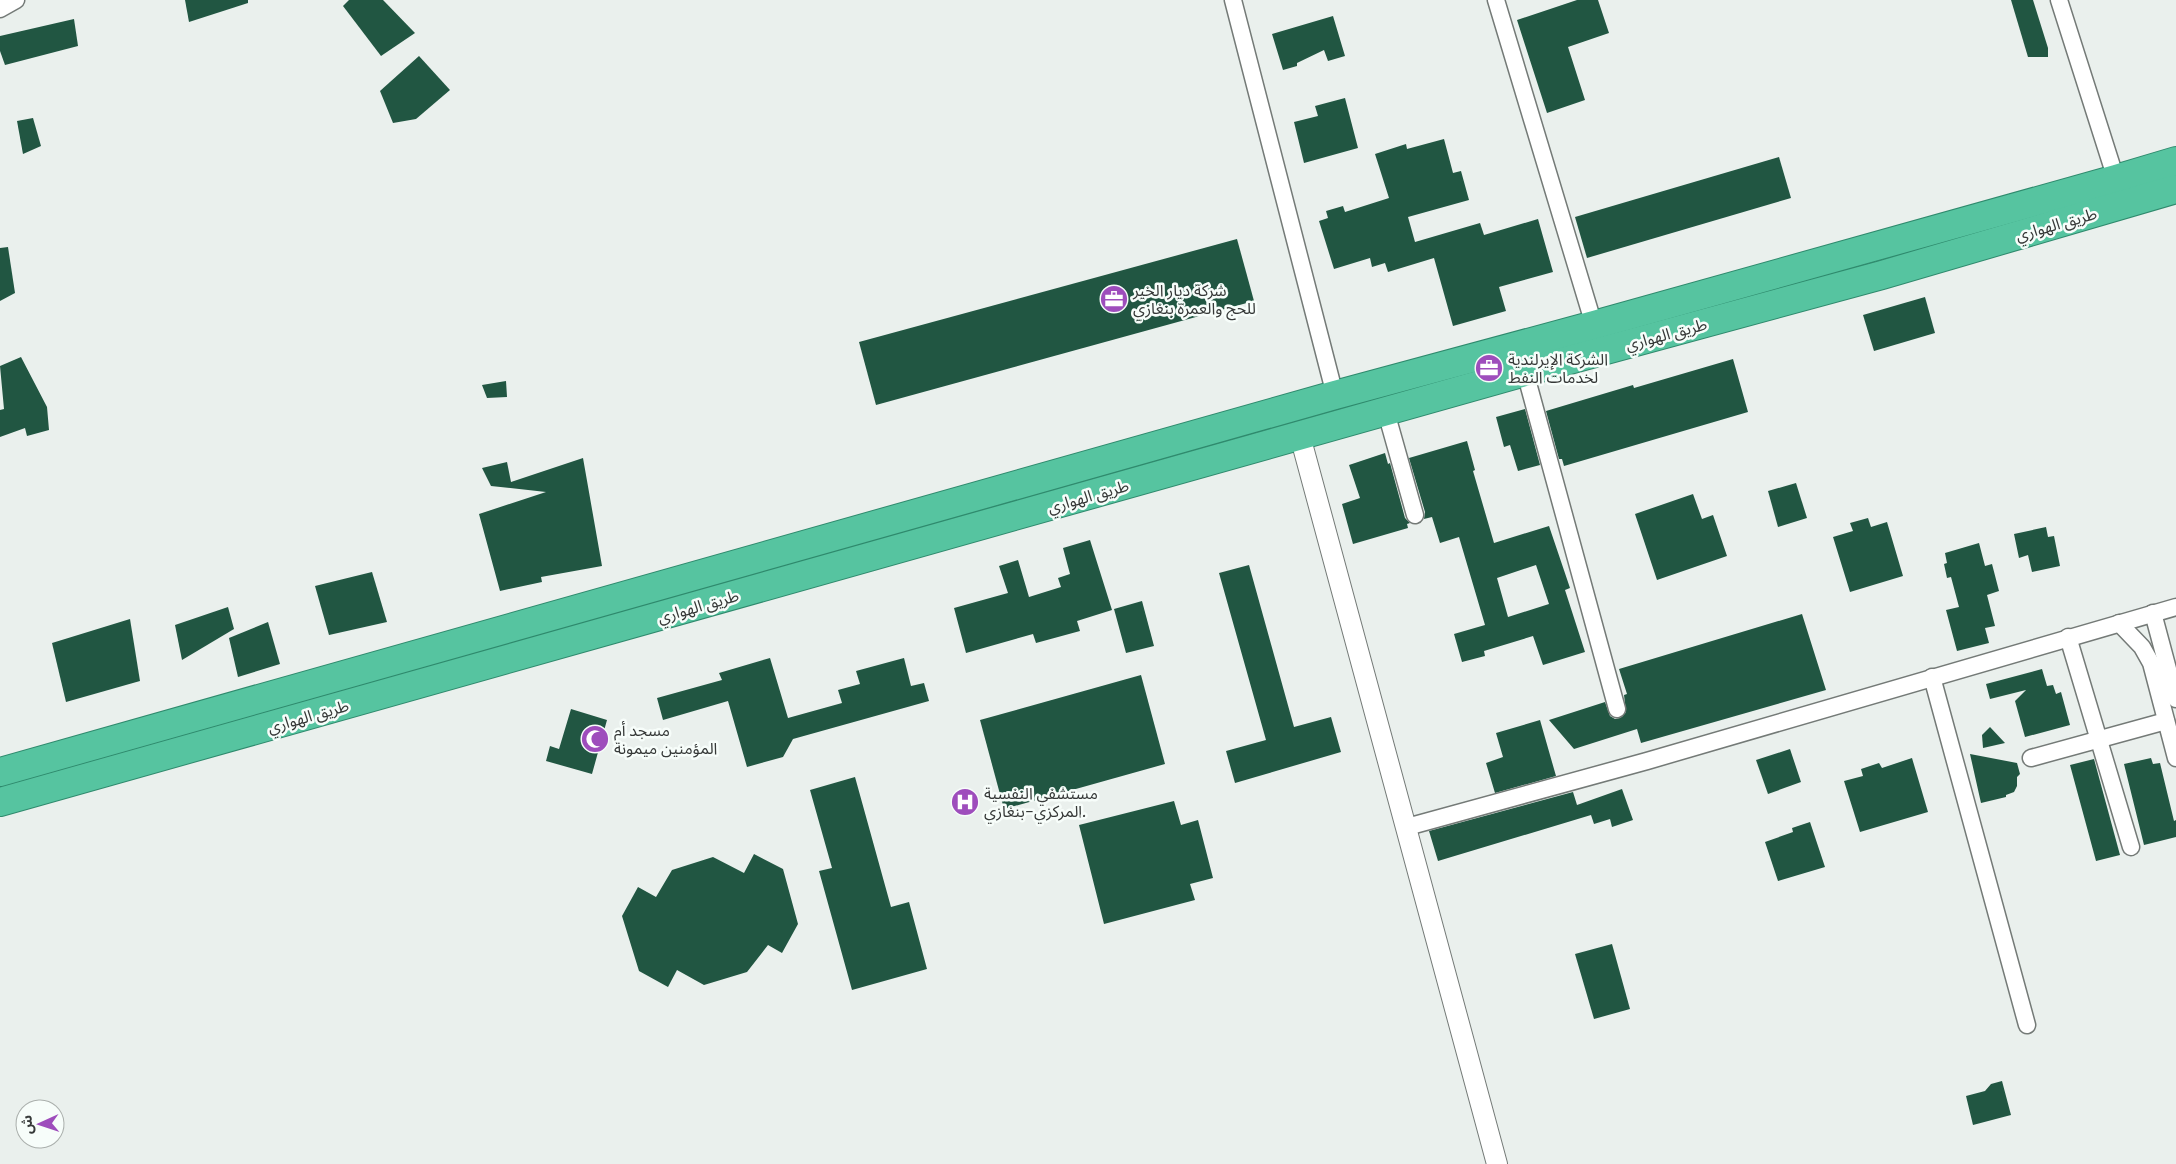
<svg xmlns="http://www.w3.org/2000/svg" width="2176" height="1164" font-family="Merriweather,'Noto Sans Arabic',serif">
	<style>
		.building { fill: #215642; fill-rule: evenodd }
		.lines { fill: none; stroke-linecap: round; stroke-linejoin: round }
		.minor-casing { stroke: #747a77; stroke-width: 19 }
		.tertiary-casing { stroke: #747a77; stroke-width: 22 }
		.trunk-casing { stroke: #2f8a6d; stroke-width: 30 }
		.minor { stroke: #fff; stroke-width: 16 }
		.tertiary { stroke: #fff; stroke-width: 20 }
		.trunk { stroke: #56c4a0; stroke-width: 28 }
		.labels { text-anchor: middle; stroke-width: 5; stroke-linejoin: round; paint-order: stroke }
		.street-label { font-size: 16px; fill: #363938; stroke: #f7fdfa }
		.poi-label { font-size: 16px; fill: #363938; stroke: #f7fdfa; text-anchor: start }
	</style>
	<rect width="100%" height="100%" fill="#eaf0ed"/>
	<g class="building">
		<path d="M185 0H248V3L189 22Z"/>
		<path d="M349 0H383L415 33 381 56 343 6Z"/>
		<path d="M1577 0H1598L1609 33 1568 47 1585 100 1547 113 1517 20Z"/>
		<path d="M2011 0H2033L2048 48V57H2028Z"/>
		<path d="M1333 16 1345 56 1328 61 1324 50 1297 63V66L1283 70 1272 34Z"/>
		<path d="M74 19 78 46 5 65 0 51V36Z"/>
		<path d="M419 56 450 90 416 119 393 123 380 91Z"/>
		<path d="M1345 98 1358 148 1304 163 1294 122 1318 116 1315 106Z"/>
		<path d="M33 118 41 146 23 154 17 121Z"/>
		<path d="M1444 139 1453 173 1461 171 1469 200 1408 217 1415 242 1480 223 1484 235 1538 219 1553 272 1499 287 1506 311 1453 326 1434 258 1388 272 1385 263 1372 267 1370 258 1334 269 1319 221 1328 218 1326 211 1343 206 1345 212 1389 198 1375 154 1406 144 1407 149Z"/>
		<path d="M1779 157 1791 198 1587 258 1575 217Z"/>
		<path d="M1237 239 1254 301 876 405 859 342Z"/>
		<path d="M8 247 15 293 0 301V248Z"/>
		<path d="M1925 297 1935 333 1874 351 1863 315Z"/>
		<path d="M21 357 47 407 49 430 27 436 25 428 0 437V410L4 409 0 366Z"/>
		<path d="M1733 359 1748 412 1564 466 1562 459H1559L1546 411 1633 385 1634 388Z"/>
		<path d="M506 381 507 397 487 398 482 385Z"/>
		<path d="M1525 409 1540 465 1518 471 1510 445 1504 447 1496 417Z"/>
		<path d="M1467 441 1475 470 1473 471 1494 543 1549 526 1570 588 1565 590 1585 652 1543 665 1533 636 1484 651 1485 656 1462 662 1454 634 1485 625 1459 537 1440 543 1432 517 1424 519 1425 512 1409 458ZM1536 565 1549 604 1508 617 1497 578Z"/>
		<path d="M1385 453 1388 464 1390 463 1405 518 1410 523 1407 524 1408 528 1353 544 1342 504 1360 498 1349 465Z"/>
		<path d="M583 458 602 566 541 577 542 582 500 591 479 514 546 492 491 486 482 468 507 462 511 482Z"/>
		<path d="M1796 483 1807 518 1778 527 1768 491Z"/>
		<path d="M1693 494 1702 519 1713 515 1727 556 1657 580 1635 514Z"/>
		<path d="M1868 518 1871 527 1887 522 1903 576 1850 592 1833 537 1853 531 1850 523Z"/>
		<path d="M2046 527 2048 537 2054 536 2060 566 2032 572 2028 555 2019 558 2014 534Z"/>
		<path d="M1090 540 1112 610 1077 621 1080 631 1036 643 1033 634 966 653 954 608 1008 593 999 566 1018 560 1029 597 1061 587 1058 578 1070 574 1063 548Z"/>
		<path d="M1979 543 1985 566 1992 564 1999 591 1987 595 1995 626 1985 628 1989 643 1957 651 1946 610 1959 607 1951 577 1947 578 1944 564 1947 563 1945 553Z"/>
		<path d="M1249 565 1294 727 1331 717 1341 752 1235 783 1226 751 1266 740 1219 573Z"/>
		<path d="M372 572 387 622 329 635 315 586Z"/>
		<path d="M1142 601 1154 646 1126 653 1114 609Z"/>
		<path d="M228 607 234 629 182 660 175 625Z"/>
		<path d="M1802 614 1826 690 1641 743 1637 729 1574 749 1549 720 1605 702 1610 716 1615 719 1620 718 1626 712 1624 695 1627 694 1619 669Z"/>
		<path d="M130 619 140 681 66 702 52 643Z"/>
		<path d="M268 622 280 664 238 677 229 638Z"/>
		<path d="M770 658 788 718 842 703 838 690 860 684 856 671 904 658 911 686 924 683 929 701 793 739 783 757 747 767 728 701 663 720 657 698 722 680 719 673Z"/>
		<path d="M2042 669 2047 686 2053 685 2056 694 2061 692 2070 725 2025 737 2015 701 2026 690 1990 699 1986 684Z"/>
		<path d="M1141 675 1165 764 1004 809 980 720Z"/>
		<path d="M571 709 607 720 592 774 546 761 550 746 559 749Z"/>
		<path d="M1540 720 1556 776 1495 793 1486 763 1503 757 1496 733Z"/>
		<path d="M1990 727 2005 743 1983 748 1982 735Z"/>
		<path d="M1790 749 1801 782 1768 794 1756 760Z"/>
		<path d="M1970 754 2017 763 2020 774 2017 777V786L2014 792 2006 795V797L1981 803Z"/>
		<path d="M1912 758 1928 812 1860 832 1844 781 1863 776 1861 769 1879 763 1882 768Z"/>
		<path d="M2151 758 2153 764 2160 763 2174 821 2176 820V837L2144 845 2124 764Z"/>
		<path d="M2094 759 2120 855 2096 861 2070 765Z"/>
		<path d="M855 777 891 907 909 902 927 969 852 990 819 871 832 868 810 790Z"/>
		<path d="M1622 789 1633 820 1612 827 1610 819 1594 824 1591 815 1438 861 1429 831 1573 792 1577 805Z"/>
		<path d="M1174 801 1181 825 1198 820 1213 878 1190 884 1195 900 1104 924 1079 825Z"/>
		<path d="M1810 822 1825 867 1778 881 1765 842 1793 832 1792 828Z"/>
		<path d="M754 854 783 869 798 924 782 953 768 945 747 972 704 985 677 970 668 987 639 971 622 916 638 887 656 897 672 870 713 857 744 873Z"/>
		<path d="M1612 944 1630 1009 1594 1019 1575 954Z"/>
		<path d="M2002 1081 2011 1115 1973 1125 1966 1096 1985 1091 1991 1084Z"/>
	</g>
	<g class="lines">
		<defs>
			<g id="minor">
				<path d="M1233 0 1335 395"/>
				<path d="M1496 0 1594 325"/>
				<path d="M2059 0 2116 179"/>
				<path d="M0 9 16 0"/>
				<path d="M1525 372 1617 709"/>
				<path d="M1386 412 1415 515"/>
				<path d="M2153 613 2176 699"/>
				<path d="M2119 623 2142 647 2151 663 2176 758"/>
				<path d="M2068 637 2131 847"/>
				<path d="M1932 677 2027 1025"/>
				<path d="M2031 758 2166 721"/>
				<path d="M1407 827 1647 761 2176 607"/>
			</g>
			<path id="tertiary" d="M1300 436 1497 1164"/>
			<g id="trunk">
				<path d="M0 772 1335 395 1594 325 2116 179 2176 161"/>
				<path d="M0 802 1525 372 1882 275 2176 189"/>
			</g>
		</defs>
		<use href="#minor" class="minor-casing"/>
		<use href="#tertiary" class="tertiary-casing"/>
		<use href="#trunk" class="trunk-casing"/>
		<use href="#minor" class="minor"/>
		<use href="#tertiary" class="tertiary"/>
		<use href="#trunk" class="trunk"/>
	</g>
	<defs>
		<symbol id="office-disc" viewBox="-11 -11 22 22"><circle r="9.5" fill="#9e4dbc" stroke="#f7fdfa"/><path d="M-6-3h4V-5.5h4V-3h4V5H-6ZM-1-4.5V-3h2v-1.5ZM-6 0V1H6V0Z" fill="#fff"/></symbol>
		<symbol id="mosque-disc" viewBox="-11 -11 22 22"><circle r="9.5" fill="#9e4dbc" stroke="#f7fdfa"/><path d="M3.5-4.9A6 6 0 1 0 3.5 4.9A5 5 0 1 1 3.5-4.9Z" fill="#fff"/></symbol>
		<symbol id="hospital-disc" viewBox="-11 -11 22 22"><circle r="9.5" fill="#9e4dbc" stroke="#f7fdfa"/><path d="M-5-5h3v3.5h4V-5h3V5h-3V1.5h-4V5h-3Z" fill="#fff"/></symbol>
	</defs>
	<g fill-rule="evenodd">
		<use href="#office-disc" x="1098" y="283" width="32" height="32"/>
		<use href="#office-disc" x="1473" y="352" width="32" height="32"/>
		<use href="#mosque-disc" x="579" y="723" width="32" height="32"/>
		<use href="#hospital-disc" x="949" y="786" width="32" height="32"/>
	</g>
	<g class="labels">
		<g class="street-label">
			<text transform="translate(2056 224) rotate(-16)" y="6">طريق الهواري</text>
			<text transform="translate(1666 334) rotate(-15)" y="6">طريق الهواري</text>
			<text transform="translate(1088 496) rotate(-16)" y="6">طريق الهواري</text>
			<text transform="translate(698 606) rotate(-16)" y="6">طريق الهواري</text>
			<text transform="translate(308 716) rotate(-16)" y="6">طريق الهواري</text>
		</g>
		<g class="poi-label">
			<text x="1133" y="296">شركة ديار الخير<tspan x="1133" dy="18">للحج والعمرة بنغازي</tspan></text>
			<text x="1508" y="365">الشركة الإيرلندية<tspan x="1508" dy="18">لخدمات النفط</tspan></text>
			<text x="614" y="736">مسجد أم<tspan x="614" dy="18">المؤمنين ميمونة</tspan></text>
			<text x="984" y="799">مستشفي النفسية<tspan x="984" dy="18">المركزي-بنغازي.</tspan></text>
		</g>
	</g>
	<g transform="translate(40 1124) rotate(267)"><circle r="24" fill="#f7fdfa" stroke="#aaafac"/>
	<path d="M0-4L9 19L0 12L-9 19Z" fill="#9e4dbc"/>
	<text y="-8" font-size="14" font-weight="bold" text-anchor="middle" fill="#363938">ش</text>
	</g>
</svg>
